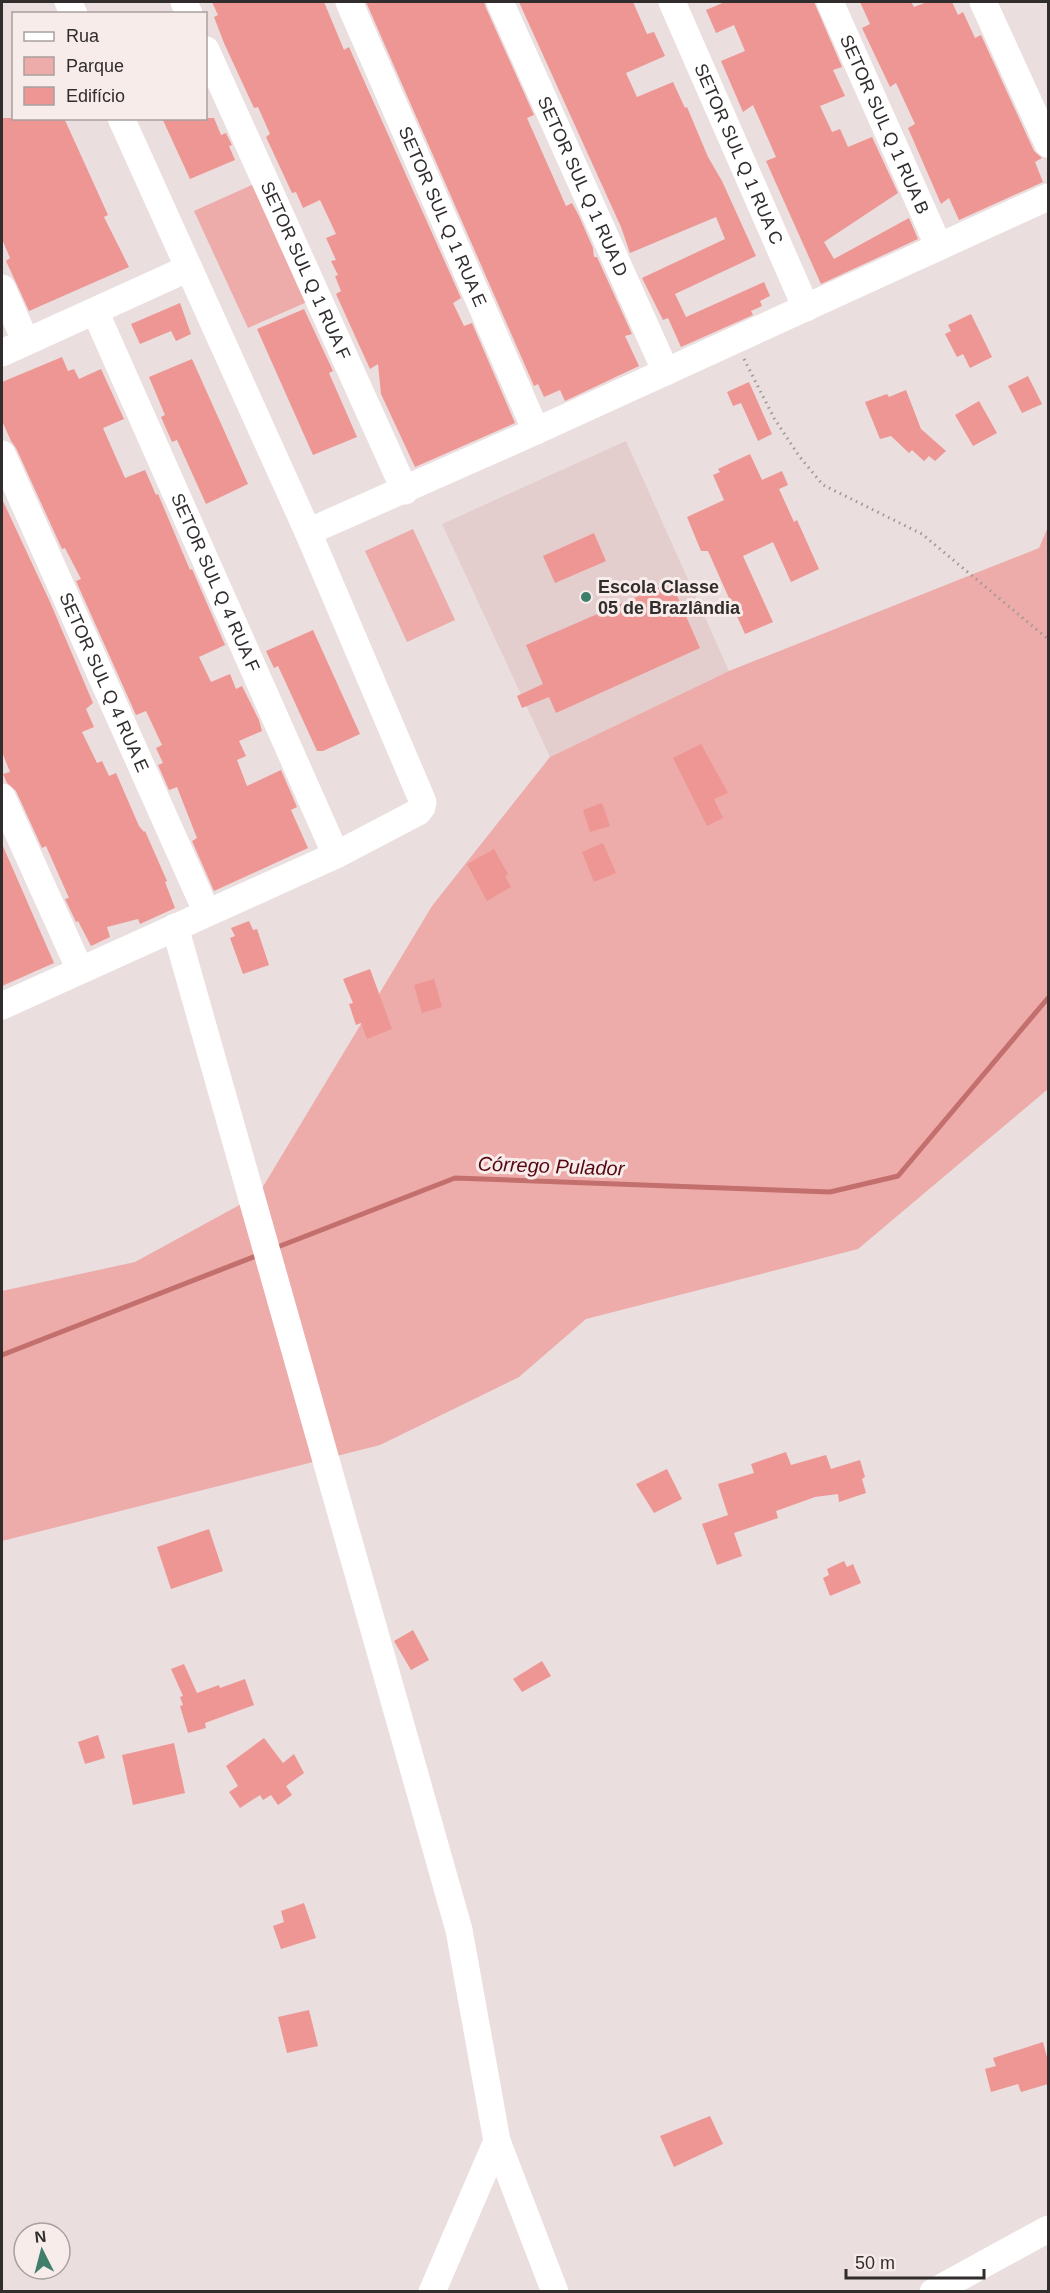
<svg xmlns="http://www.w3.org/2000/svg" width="1050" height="2293" font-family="Helvetica,sans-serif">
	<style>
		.built { fill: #e3cecd }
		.green { fill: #edaca9 }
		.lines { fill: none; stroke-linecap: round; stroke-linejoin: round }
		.stream { stroke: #c26f6d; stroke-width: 5 }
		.building { fill: #ee9694 }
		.path { stroke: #a09797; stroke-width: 3; stroke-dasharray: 1.5 4.5; stroke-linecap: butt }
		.minor { stroke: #fff; stroke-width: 27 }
		.poi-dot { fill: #3f7e6b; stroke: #f8eceb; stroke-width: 2 }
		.labels { text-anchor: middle; stroke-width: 6; stroke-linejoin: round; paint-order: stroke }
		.street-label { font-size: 18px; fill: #312d2d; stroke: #f8eceb }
		.poi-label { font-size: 18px; font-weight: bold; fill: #312d2d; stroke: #f8eceb; text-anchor: start }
		.water-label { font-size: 20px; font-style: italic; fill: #560712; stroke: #f8eceb }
	</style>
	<rect width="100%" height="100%" fill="#eadede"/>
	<path class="built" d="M626 441 729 671 550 757 442 524Z"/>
	<g class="green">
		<path d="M254 184 307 302 248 328 194 211Z"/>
		<path d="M1048 527V1089L858 1249 586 1319 519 1377 380 1445 2 1541V1291L135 1262 258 1195 432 906 550 757 729 671 1039 548Z"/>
		<path d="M413 529 455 620 407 642 365 551Z"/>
	</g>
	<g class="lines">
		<g class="stream">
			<path d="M275 1248 455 1178 830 1192 898 1176 1048 998"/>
			<path d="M2 1355 261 1254"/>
		</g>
	</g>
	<g class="building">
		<path d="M212 2H324L344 50 349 47 461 298 453 303 464 326 472 323 515 423 415 467 381 394 378 364 370 369 336 294 341 291 335 276 338 275 331 261 336 260 326 238 336 234 320 200 303 208 296 192 292 193 266 137 270 134 258 107 254 108 224 43 214 17 218 15Z"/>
		<path d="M366 2H484L486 8 534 115 527 118 566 206 572 203 579 216 593 248 594 257H597L632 334 625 336 639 366 565 401 560 390 544 397 538 384 534 386Z"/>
		<path d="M519 2H633L647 34 654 32 665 56 626 73 637 97 673 82 685 108 687 107 708 157 722 181 756 256 675 294 686 317 764 282 770 296 760 301 762 306 751 311 753 315 681 347 668 318 663 320 642 278 725 239 716 217 630 253 621 227Z"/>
		<path d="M725 2H814L842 67 833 70 845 96 820 106 832 132 840 129 848 147 872 137 898 193 824 242 834 259 909 218 918 239 821 284 766 161 776 157 753 105 743 112 721 61 745 51 734 25 716 33 706 10Z"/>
		<path d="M860 2H911L914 7 927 2H952L958 15 963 12 975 38 981 35 1034 151 1042 158 1035 162 1043 182 959 220 949 198 941 204 908 128 915 124 896 83 890 87 862 28 870 24Z"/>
		<path d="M2 118H64L108 215 104 217 129 267 29 311 6 261 10 258 2 239Z"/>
		<path d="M162 118H214L221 135 226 133 232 145 229 146 235 160 190 179Z"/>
		<path d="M180 303 191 334 176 341 171 331 140 344 131 324Z"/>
		<path d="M304 309 333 371 329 373 357 437 313 455 257 329Z"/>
		<path d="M971 314 992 357 970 368 963 354 957 357 945 334 951 331 948 325Z"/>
		<path d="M62 357 68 371 74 369 79 379 101 369 124 419 103 428 125 478 145 470 156 495 158 494 190 570 192 569 225 645 199 657 211 682 230 674 236 689 242 686 259 720 262 731 239 741 246 756 237 760 247 786 281 770 297 807 291 810 308 848 214 891 192 841 197 838 177 787 169 790 158 765 163 763 156 748 162 745 146 711 136 715 80 590 76 581 81 579 65 548 62 549 16 448 11 441 2 421V382Z"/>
		<path d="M192 359 248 484 206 504 177 440 172 442 161 417 165 415 149 377Z"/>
		<path d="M1028 376 1042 404 1022 413 1008 386Z"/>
		<path d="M749 382 772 434 758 441 741 403 733 406 727 392Z"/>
		<path d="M906 390 921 429 946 451 935 461 929 456 924 461 912 450 909 453 891 436 880 439 865 402 887 394 889 397Z"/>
		<path d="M979 401 997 433 973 446 955 415Z"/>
		<path d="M750 454 762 480 782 471 788 485 779 489 794 522 797 520 819 569 791 582 773 542 743 556 773 622 745 634 708 551H701L687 517 724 500 713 475 720 472 718 469Z"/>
		<path d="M2 499 50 602 93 703 86 709 94 727 82 732 97 763 102 761 109 776 116 773 139 826 144 832 145 831 167 881 165 882 175 908 140 924 138 919 107 927 110 937 91 946 78 921 76 922 65 899 69 898 46 846 42 848 16 791 7 783 3 774 10 772 2 752Z"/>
		<path d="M594 533 606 561 555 583 543 556Z"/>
		<path d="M671 582 700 648 556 713 549 697 522 708 517 696 543 684 526 645Z"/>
		<path d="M313 630 360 734 323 751H317L285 681 278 666 274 668 266 651Z"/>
		<path d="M701 744 728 793 714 799 723 818 707 826 673 758Z"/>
		<path d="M602 803 610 826 590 832 583 810Z"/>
		<path d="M603 843 616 873 594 882 582 852Z"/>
		<path d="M2 844 54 963 2 986Z"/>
		<path d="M494 849 508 874 505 876 511 887 487 901 467 864Z"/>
		<path d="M249 921 253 930 257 929 269 965 243 974 230 938 235 936 231 928Z"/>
		<path d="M370 969 392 1029 367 1039 361 1023 356 1025 349 1004 353 1003 343 979Z"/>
		<path d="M434 979 442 1007 422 1013 414 985Z"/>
		<path d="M786 1452 791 1465 826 1455 831 1469 860 1460 865 1477 862 1479 866 1493 839 1502 838 1494 815 1497 776 1511 778 1518 734 1533 742 1556 717 1565 702 1524 728 1515 718 1484 754 1473 751 1464Z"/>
		<path d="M667 1469 682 1499 654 1513 636 1484Z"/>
		<path d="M209 1529 223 1571 171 1589 157 1547Z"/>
		<path d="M844 1561 847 1567 853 1564 861 1583 830 1596 823 1578 829 1575 827 1569Z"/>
		<path d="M413 1630 429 1660 411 1670 394 1641Z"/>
		<path d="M542 1661 551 1676 522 1692 513 1679Z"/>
		<path d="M184 1664 197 1693 219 1685 220 1688 245 1679 254 1705 205 1723 206 1728 188 1733 180 1706 183 1705 180 1697 183 1696 171 1669Z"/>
		<path d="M98 1735 105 1758 85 1764 78 1742Z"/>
		<path d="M264 1738 283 1763 294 1754 304 1773 286 1786 292 1795 278 1805 271 1795 263 1800 260 1795 240 1808 229 1792 238 1786 226 1766Z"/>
		<path d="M174 1743 185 1793 133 1805 122 1755Z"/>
		<path d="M304 1903 316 1938 281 1949 273 1926 284 1922 281 1911Z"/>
		<path d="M309 2010 318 2046 287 2053 278 2017Z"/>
		<path d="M1043 2042 1048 2061V2084L1021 2092 1018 2084 991 2092 985 2069 996 2066 993 2058Z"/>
		<path d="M710 2116 723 2144 674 2167 660 2136Z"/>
	</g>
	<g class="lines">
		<path class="path" d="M744 359 774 418 799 456 823 485 922 534 1048 639"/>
		<g class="minor">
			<path d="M68 2 74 14"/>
			<path d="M184 2 189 14"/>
			<path id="s1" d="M349 2 536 431"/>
			<path id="s2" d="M500 2 666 372"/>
			<path id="s3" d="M672 2 806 308"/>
			<path id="s4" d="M830 2 939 247"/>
			<path d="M983 2 1048 144"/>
			<path id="s5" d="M206 50 405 491"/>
			<path d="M2 288 26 342"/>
			<path id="s6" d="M95 311 336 855"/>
			<path d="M2 353 189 268"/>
			<path id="s7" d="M2 454 207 913"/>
			<path d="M308 532 536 431 1048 197"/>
			<path d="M2 797 80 970"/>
			<path d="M175 927 459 1930 497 2141 555 2292"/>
			<path d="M2 1006 336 855 418 812 422 807 423 802 308 532 121 118"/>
			<path d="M432 2292 497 2141"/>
			<path d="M933 2292 1048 2229"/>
		</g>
	</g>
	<circle class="poi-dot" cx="586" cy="597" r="6"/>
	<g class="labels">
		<g class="street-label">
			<text dy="6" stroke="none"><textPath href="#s4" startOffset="134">SETOR SUL Q 1 RUA B</textPath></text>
			<text dy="6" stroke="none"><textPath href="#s3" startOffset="166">SETOR SUL Q 1 RUA C</textPath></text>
			<text dy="6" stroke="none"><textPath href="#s2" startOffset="202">SETOR SUL Q 1 RUA D</textPath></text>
			<text dy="6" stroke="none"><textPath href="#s1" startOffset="234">SETOR SUL Q 1 RUA E</textPath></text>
			<text dy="6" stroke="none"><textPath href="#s5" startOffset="242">SETOR SUL Q 1 RUA F</textPath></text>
			<text dy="6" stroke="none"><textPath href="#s6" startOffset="297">SETOR SUL Q 4 RUA F</textPath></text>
			<text dy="6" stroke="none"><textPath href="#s7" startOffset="250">SETOR SUL Q 4 RUA E</textPath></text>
		</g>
		<g class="poi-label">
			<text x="598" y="593">Escola Classe<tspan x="598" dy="21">05 de Brazlândia</tspan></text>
		</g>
		<g class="water-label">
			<text transform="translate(551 1166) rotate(2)" y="7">Córrego Pulador</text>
		</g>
	</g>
	<rect width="1050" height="2293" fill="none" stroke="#312d2d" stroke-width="6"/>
	<rect x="12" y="12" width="195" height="108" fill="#f8eceb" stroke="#a8a09f" stroke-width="1.5"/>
	<rect x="24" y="32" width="30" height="9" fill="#ffffff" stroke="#a8a09f" stroke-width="1.5"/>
	<text x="66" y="42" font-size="18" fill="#312d2d">Rua</text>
	<rect x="24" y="57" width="30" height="18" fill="#edaca9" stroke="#a8a09f" stroke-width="1.5"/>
	<text x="66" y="72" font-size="18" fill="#312d2d">Parque</text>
	<rect x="24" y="87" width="30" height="18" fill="#ee9694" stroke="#a8a09f" stroke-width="1.5"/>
	<text x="66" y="102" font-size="18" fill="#312d2d">Edifício</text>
	<g transform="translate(42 2251) rotate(354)"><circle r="28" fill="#f8eceb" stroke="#a8a09f" stroke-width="1.5"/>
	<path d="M0-4.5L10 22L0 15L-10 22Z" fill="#3f7e6b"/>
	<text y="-9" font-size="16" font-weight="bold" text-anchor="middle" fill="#312d2d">N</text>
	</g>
	<path d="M846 2269v9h138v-9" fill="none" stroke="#312d2d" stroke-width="3"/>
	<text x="855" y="2269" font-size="18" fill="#312d2d" stroke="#f8eceb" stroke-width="4.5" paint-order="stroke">50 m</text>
</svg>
